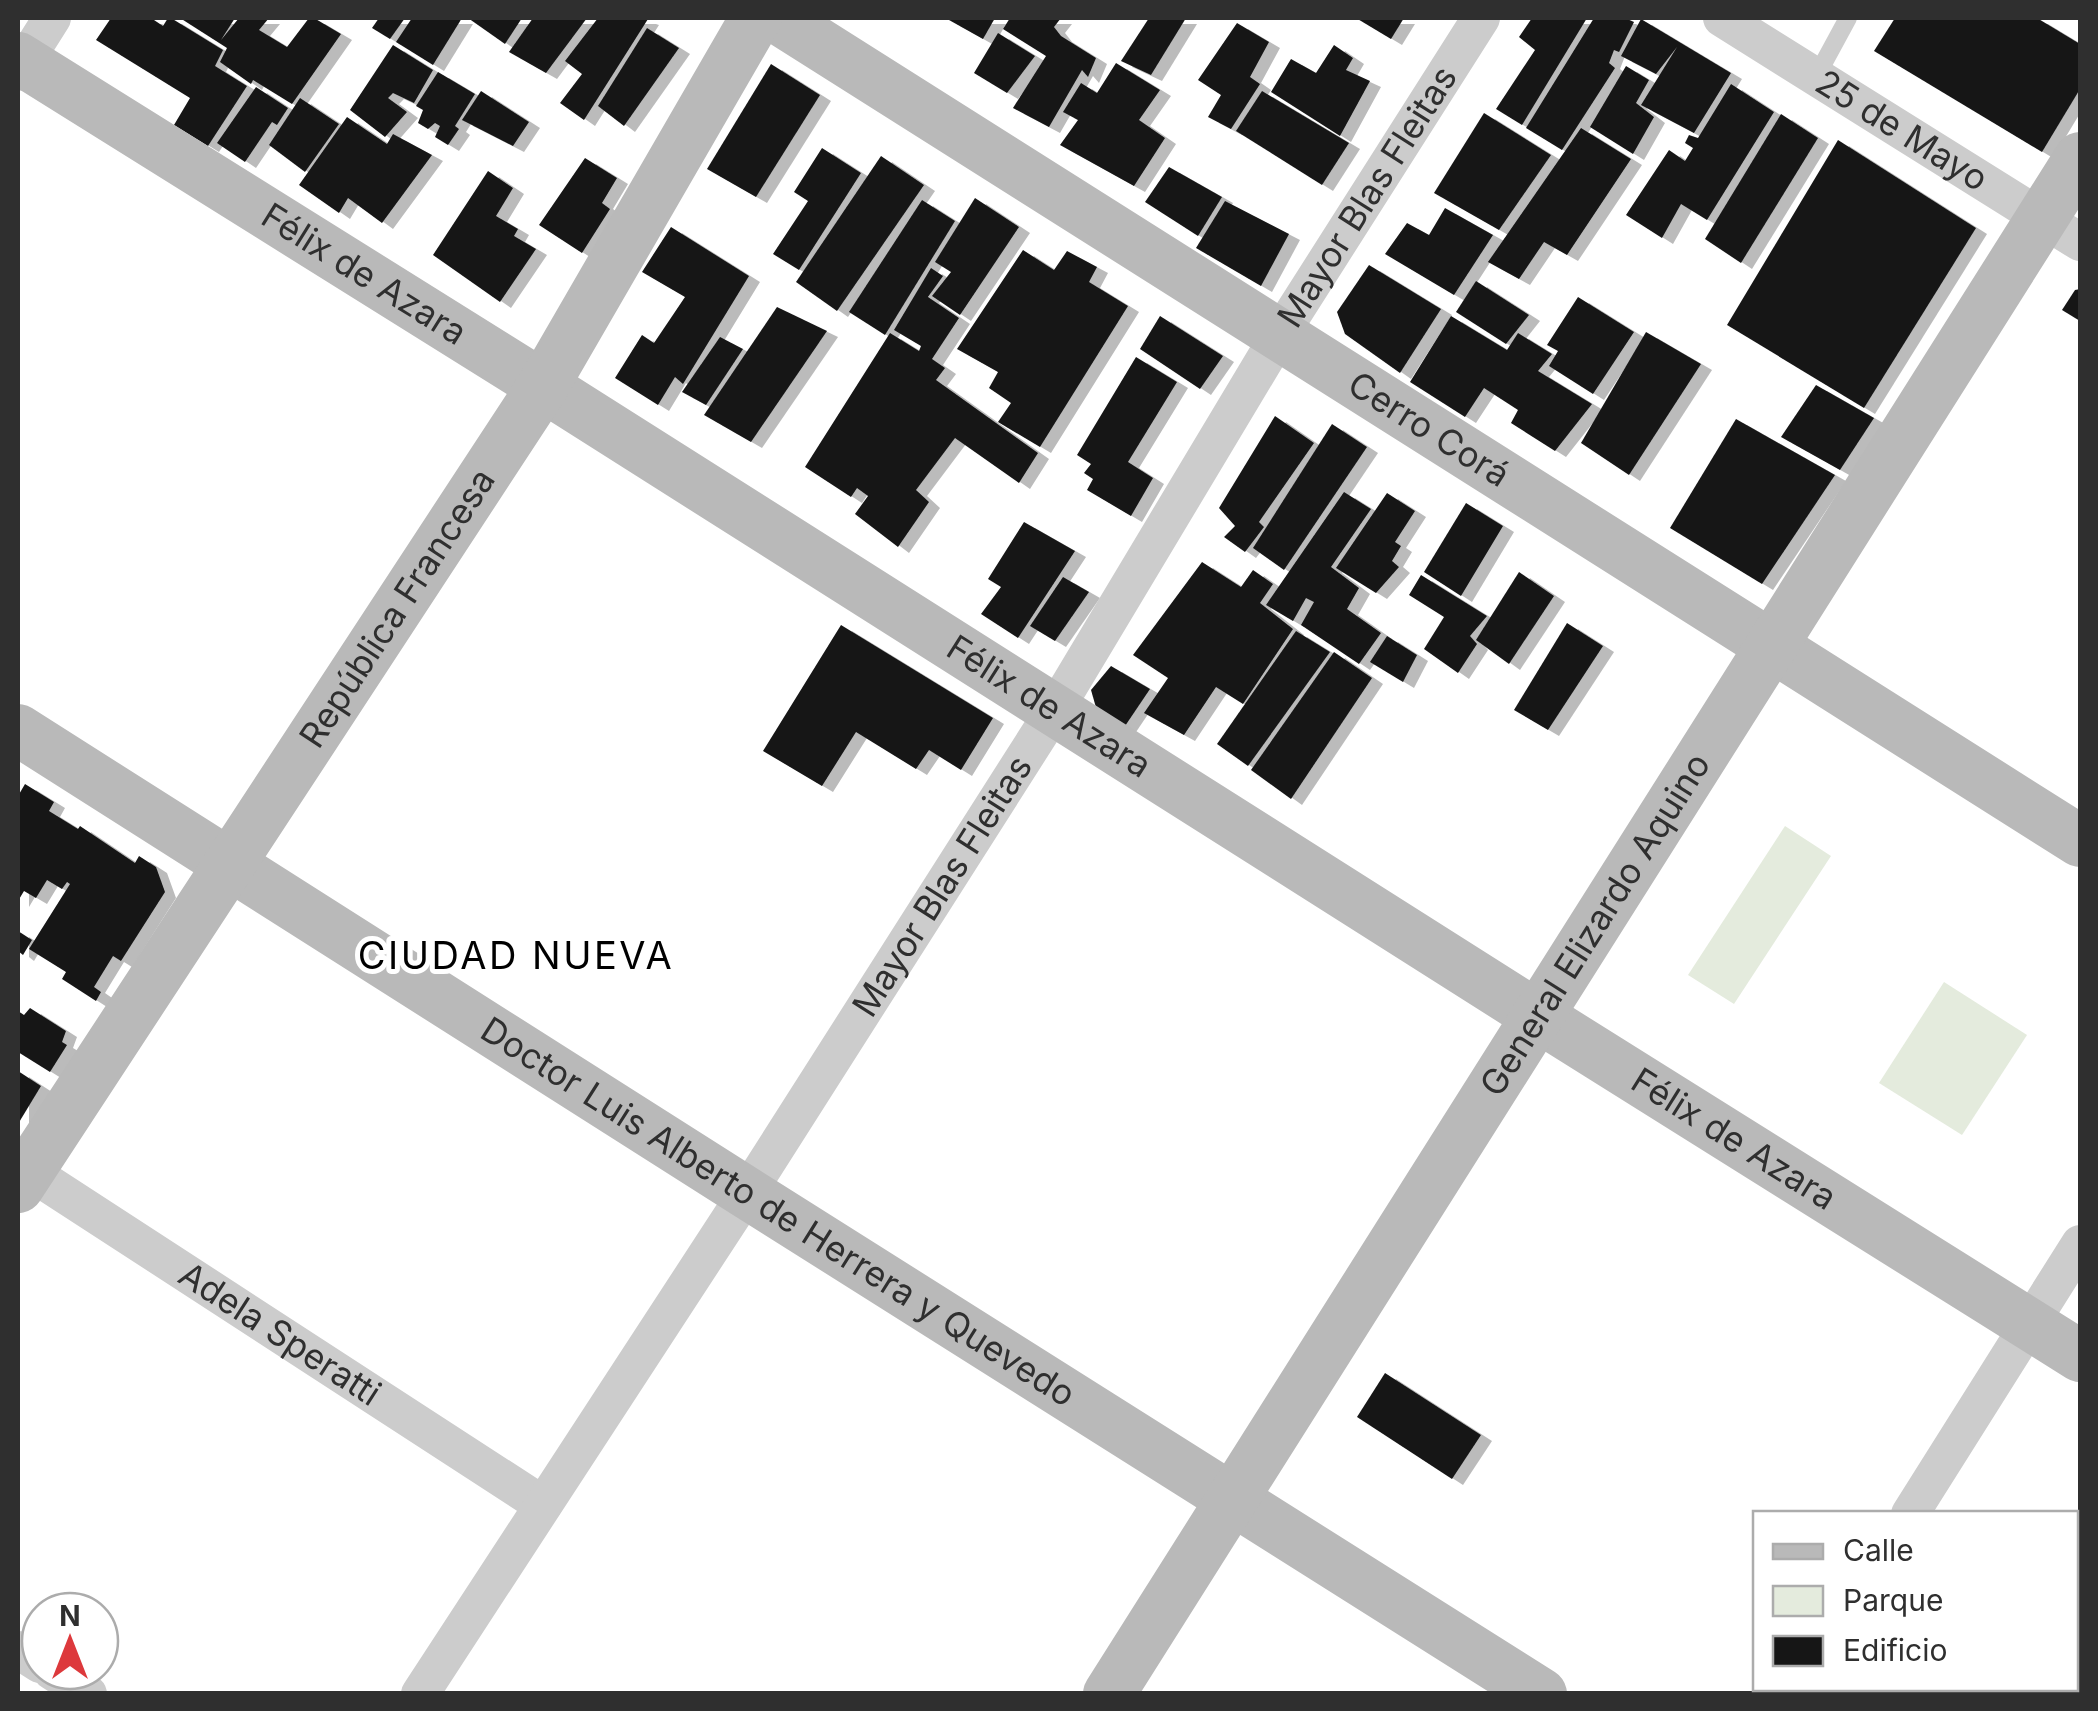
<svg xmlns="http://www.w3.org/2000/svg" width="2098" height="1711" font-family="Inter,sans-serif">
	<style>
		.green { fill: #e4ebdd }
		.building { fill: #161616; filter: url(#shadow) }
		.lines { fill: none; stroke-linecap: round; stroke-linejoin: round }
		.lane { stroke: #ccc; stroke-width: 18 }
		.street { stroke: #ccc; stroke-width: 38 }
		.secondary { stroke: #b9b9b9; stroke-width: 52 }
		.labels { text-anchor: middle; stroke-width: 10; stroke-linejoin: round; paint-order: stroke }
		.street-label { font-size: 35px; fill: #2f2f2f; stroke: #fff }
		.neighbourhood-label { font-size: 38px; letter-spacing: 2.5px; fill: #000; stroke: #fff }
	</style>
	<defs>
		<filter id="shadow"><feDropShadow dx="11" dy="6" stdDeviation="0" flood-color="#0004"/></filter>
	</defs>
	<rect width="100%" height="100%" fill="#fff"/>
	<g class="green">
		<path d="M1785 826 1831 856 1734 1004 1688 975Z"/>
		<path d="M1944 982 2027 1035 1962 1135 1879 1083Z"/>
	</g>
	<g class="building">
		<path d="M111 18H151L163 26 168 18H171L223 50 215 66 247 86 208 146 174 125 190 98 96 40Z"/>
		<path d="M180 18H235L221 40 239 18H269L259 30 287 47 309 18H314L341 34 292 104 253 80 251 84 220 62 227 48Z"/>
		<path d="M379 18H405L390 39 372 28Z"/>
		<path d="M412 18H462L433 65 396 42Z"/>
		<path d="M468 18H522L505 44Z"/>
		<path d="M533 18H587L546 73 509 52Z"/>
		<path d="M598 18H645L648 19 584 120 560 103 582 74 565 61Z"/>
		<path d="M951 18H995L983 39 949 20Z"/>
		<path d="M1010 18H1061L1054 27 1061 36 1096 58 1088 77 1082 70 1049 127 1013 108 1046 56 1003 29Z"/>
		<path d="M1149 18H1186L1151 75 1121 61Z"/>
		<path d="M1356 18H1404L1391 39Z"/>
		<path d="M1532 18H1587L1522 125 1496 109 1535 50 1519 37Z"/>
		<path d="M1594 18H1625L1634 22 1619 52 1614 50 1609 63 1615 68 1562 150 1526 128Z"/>
		<path d="M1895 18H2037L2080 44V89L2042 152 1874 51Z"/>
		<path d="M1641 19 1731 73 1694 133 1641 105 1677 47 1656 74 1621 56Z"/>
		<path d="M1237 23 1269 42 1250 77 1260 84 1231 129 1208 117 1221 95 1198 80Z"/>
		<path d="M647 28 679 48 624 126 598 106Z"/>
		<path d="M998 33 1035 56 1007 93 974 73Z"/>
		<path d="M393 45 433 70 414 103 393 93 388 98 407 112 385 137 350 110Z"/>
		<path d="M1334 45 1353 58 1346 70 1370 81 1340 136 1271 92 1291 59 1316 73Z"/>
		<path d="M1116 63 1160 90 1139 120 1165 138 1134 186 1060 145 1078 120 1063 112 1081 83 1097 93Z"/>
		<path d="M771 64 820 95 756 197 707 169Z"/>
		<path d="M1626 66 1649 80 1636 103 1654 117 1633 154 1590 127Z"/>
		<path d="M438 72 475 94 455 126 459 129 448 145 435 137 440 126 435 123 428 129 418 123 423 110 416 106Z"/>
		<path d="M1731 84 1774 112 1707 220 1681 204 1662 238 1626 215 1669 150 1685 161 1693 148 1685 143 1689 135 1698 138Z"/>
		<path d="M256 87 288 108 277 125 272 122 245 162 217 143Z"/>
		<path d="M481 91 529 122 513 146 462 120Z"/>
		<path d="M1262 91 1349 143 1322 185 1236 131Z"/>
		<path d="M300 98 339 124 305 172 269 145Z"/>
		<path d="M1484 113 1551 155 1499 230 1434 193Z"/>
		<path d="M1781 114 1818 138 1741 263 1705 239Z"/>
		<path d="M347 117 387 144 393 134 432 155 382 223 348 198 339 213 299 185Z"/>
		<path d="M1581 128 1631 159 1567 255 1544 242 1519 279 1488 262Z"/>
		<path d="M1838 140 1976 228 1864 408 1727 325Z"/>
		<path d="M822 148 861 173 799 270 773 254 808 201 794 192Z"/>
		<path d="M881 156 924 185 837 311 796 282Z"/>
		<path d="M585 158 617 178 602 203 610 209 582 253 539 225Z"/>
		<path d="M1169 167 1222 197 1198 236 1145 202Z"/>
		<path d="M488 171 513 188 496 216 518 229 514 236 536 249 500 302 433 255Z"/>
		<path d="M975 198 1019 227 960 315 932 296 951 272 935 262Z"/>
		<path d="M922 200 955 221 885 335 849 312Z"/>
		<path d="M1225 201 1289 234 1261 286 1196 248Z"/>
		<path d="M1445 208 1493 235 1454 295 1385 254 1407 223 1429 235Z"/>
		<path d="M671 227 749 276 683 384 675 377 658 405 615 378 642 335 654 343 685 297 642 272Z"/>
		<path d="M1023 250 1054 270 1067 251 1097 267 1089 282 1128 306 1040 447 998 422 1011 403 989 388 998 372 957 349Z"/>
		<path d="M1369 265 1441 309 1400 373 1345 334 1337 312Z"/>
		<path d="M931 268 943 276 928 297 959 318 932 359 945 368 936 380 1038 453 1019 483 955 438 916 490 929 502 898 547 855 514 868 496 857 488 851 497 805 467 890 333 919 351 921 346 894 330Z"/>
		<path d="M1476 281 1529 315 1506 344 1456 312Z"/>
		<path d="M2080 289V321L2062 310 2075 290Z"/>
		<path d="M1578 297 1634 332 1593 394 1549 366 1558 351 1547 345Z"/>
		<path d="M777 307 827 331 751 442 704 415Z"/>
		<path d="M1160 316 1223 356 1200 389 1140 349Z"/>
		<path d="M1451 316 1507 350 1518 333 1552 354 1538 371 1592 404 1555 451 1511 423 1518 410 1484 388 1465 417 1410 382Z"/>
		<path d="M1646 332 1701 364 1629 475 1581 443Z"/>
		<path d="M720 337 743 349 706 405 682 392Z"/>
		<path d="M1136 357 1177 382 1128 462 1153 478 1131 516 1087 490 1093 479 1084 473 1091 464 1077 455Z"/>
		<path d="M1816 385 1874 418 1840 470 1781 437Z"/>
		<path d="M1275 416 1314 443 1259 522 1264 527 1245 552 1224 537 1235 526 1219 508Z"/>
		<path d="M1736 419 1835 475 1762 584 1670 528Z"/>
		<path d="M1332 424 1367 447 1284 570 1253 548Z"/>
		<path d="M1344 492 1371 509 1331 567 1359 588 1347 609 1381 633 1359 664 1301 625 1314 602 1306 598 1293 621 1266 605Z"/>
		<path d="M1387 493 1415 511 1395 542 1401 546 1392 561 1399 567 1376 593 1336 568Z"/>
		<path d="M1466 503 1503 526 1461 596 1424 572Z"/>
		<path d="M1024 522 1075 551 1018 638 981 614 1001 587 988 579Z"/>
		<path d="M1202 562 1241 587 1253 570 1273 584 1260 603 1293 629 1243 704 1216 687 1184 735 1144 713 1168 678 1133 655Z"/>
		<path d="M1519 572 1554 596 1509 664 1476 640Z"/>
		<path d="M1421 575 1487 616 1470 636 1477 644 1458 673 1424 649 1444 617 1409 595Z"/>
		<path d="M1063 577 1089 592 1055 641 1030 626Z"/>
		<path d="M1567 623 1603 646 1548 730 1514 710Z"/>
		<path d="M841 625 993 718 961 770 929 750 916 769 856 732 822 786 763 751Z"/>
		<path d="M1296 631 1330 652 1248 766 1217 744Z"/>
		<path d="M1387 636 1417 655 1403 682 1370 662Z"/>
		<path d="M1334 652 1372 678 1291 799 1251 770Z"/>
		<path d="M1111 666 1150 689 1123 729 1097 711 1091 690Z"/>
		<path d="M25 784 54 802 49 811 78 829 80 826 135 863 139 856 156 867 165 892 121 961 113 956 94 987 101 992 96 1001 62 979 66 972 29 949 70 884 67 882 62 889 47 880 36 898 24 891 18 901V796Z"/>
		<path d="M18 931 32 940 23 955 18 951Z"/>
		<path d="M30 1008 66 1031 62 1042 67 1045 50 1072 18 1052V1011L24 1015Z"/>
		<path d="M18 1071 41 1086 18 1124Z"/>
		<path d="M1385 1373 1481 1435 1452 1479 1357 1417Z"/>
	</g>
	<g class="lines">
		<path class="lane" d="M1816 77 1848 18"/>
		<g class="street">
			<path id="s1" d="M1722 18 2080 242"/>
			<path d="M18 72 52 18"/>
			<path id="s2" d="M18 1164 543 1505"/>
			<path d="M1910 1514 2080 1244"/>
			<path d="M18 1650 40 1664"/>
			<path d="M52 1671 88 1694"/>
			<path id="s3" d="M420 1694 747 1193 1054 711 1280 334 1481 18"/>
			<path d="M1797 1694 1800 1688"/>
		</g>
		<g class="secondary">
			<path id="s4" d="M778 18 2080 841"/>
			<path id="s5" d="M18 58 543 386 1539 1017 2080 1356"/>
			<path id="s6" d="M18 730 747 1193 1541 1694"/>
			<path id="s7" d="M18 1187 543 386 756 18"/>
			<path id="s8" d="M1109 1694 2080 158"/>
		</g>
	</g>
	<g class="labels">
		<g class="street-label">
			<text dy="12" stroke="none"><textPath href="#s1" startOffset="212">25 de Mayo</textPath></text>
			<text dy="12" stroke="none"><textPath href="#s3" startOffset="1772">Mayor Blas Fleitas</textPath></text>
			<text dy="12" stroke="none"><textPath href="#s5" startOffset="408">Félix de Azara</textPath></text>
			<text dy="12" stroke="none"><textPath href="#s4" startOffset="770">Cerro Corá</textPath></text>
			<text dy="12" stroke="none"><textPath href="#s7" startOffset="692">República Francesa</textPath></text>
			<text dy="12" stroke="none"><textPath href="#s5" startOffset="1218">Félix de Azara</textPath></text>
			<text dy="12" stroke="none"><textPath href="#s3" startOffset="962">Mayor Blas Fleitas</textPath></text>
			<text dy="12" stroke="none"><textPath href="#s8" startOffset="910">General Elizardo Aquino</textPath></text>
			<text dy="12" stroke="none"><textPath href="#s5" startOffset="2028">Félix de Azara</textPath></text>
			<text dy="12" stroke="none"><textPath href="#s6" startOffset="900">Doctor Luis Alberto de Herrera y Quevedo</textPath></text>
			<text dy="12" stroke="none"><textPath href="#s2" startOffset="312">Adela Speratti</textPath></text>
		</g>
		<g class="neighbourhood-label">
			<text x="516" y="969">CIUDAD NUEVA</text>
		</g>
	</g>
	<rect width="2098" height="1711" fill="none" stroke="#2f2f2f" stroke-width="40"/>
	<rect x="1753" y="1511" width="325" height="180" fill="#ffffff" stroke="#acacac" stroke-width="2.5"/>
	<rect x="1773" y="1544" width="50" height="15" fill="#b9b9b9" stroke="#acacac" stroke-width="2.5"/>
	<text x="1843" y="1561" font-size="30" fill="#2f2f2f">Calle</text>
	<rect x="1773" y="1586" width="50" height="30" fill="#e4ebdd" stroke="#acacac" stroke-width="2.5"/>
	<text x="1843" y="1611" font-size="30" fill="#2f2f2f">Parque</text>
	<rect x="1773" y="1636" width="50" height="30" fill="#161616" stroke="#acacac" stroke-width="2.5"/>
	<text x="1843" y="1661" font-size="30" fill="#2f2f2f">Edificio</text>
	<g transform="translate(70 1641)"><circle r="48" fill="#ffffff" stroke="#acacac" stroke-width="2.5"/>
	<path d="M0-8L18 38L0 25L-18 38Z" fill="#dd393c"/>
	<text y="-15" font-size="28" font-weight="bold" text-anchor="middle" fill="#2f2f2f">N</text>
	</g>
</svg>
